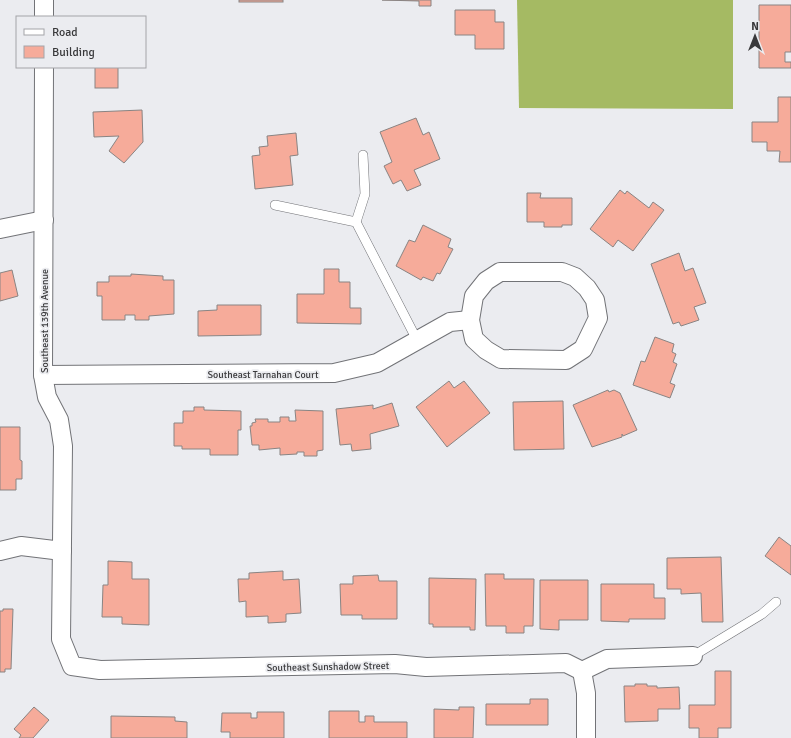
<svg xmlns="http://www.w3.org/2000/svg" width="791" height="738" font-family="Signika,sans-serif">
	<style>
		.forest { fill: #a5ba63 }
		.building { fill: #f6ab9a; stroke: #898483 }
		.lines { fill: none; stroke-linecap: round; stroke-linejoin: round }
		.service-casing { stroke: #727377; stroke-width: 10 }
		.minor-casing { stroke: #727377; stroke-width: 20 }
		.service { stroke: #fff; stroke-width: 9 }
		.minor { stroke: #fff; stroke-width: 18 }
		.labels { text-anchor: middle; stroke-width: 3.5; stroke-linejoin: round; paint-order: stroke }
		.street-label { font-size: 10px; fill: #39393b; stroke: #ebecf0 }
	</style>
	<rect width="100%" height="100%" fill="#ebecf0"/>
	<path class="forest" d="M517 0H733V109L519 108Z"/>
	<g class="building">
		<rect x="239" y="0" width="44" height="2"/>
		<path d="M382 0H431V6H419V1Z"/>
		<path d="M759 5H791V52H785V62H791V68H759Z"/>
		<path d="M455 10H495V22H504V49H475V35H455Z"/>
		<rect x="95" y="67" width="23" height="21"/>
		<path d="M778 97H791V162H779L780 151H767V142H752V122H778Z"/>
		<path d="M142 110 143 142 124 163 109 151 119 136 94 137 93 112Z"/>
		<path d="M416 118 423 135 429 132 440 159 414 170 421 185 407 191 401 180 393 184 384 166 392 162 380 132Z"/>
		<path d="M296 133 298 155 290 156 293 185 255 189 252 156 260 155 259 147 268 146 267 136Z"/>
		<path d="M620 190 625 194 627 191 649 208 653 202 664 210 633 251 618 240 613 247 590 229Z"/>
		<path d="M527 193H541L540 198H572V225H562V227H544V222H527Z"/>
		<path d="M423 225 451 239 448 247 453 249 440 274 437 273 433 281 423 277 421 280 396 266 409 240 415 242Z"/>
		<path d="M679 253 685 271 693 268 706 303 694 307 699 320 681 326 679 322 673 324 651 264Z"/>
		<path d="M324 269H339V282H350V308H361V324L297 323V294H324Z"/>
		<path d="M12 270 18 296 0 301V273Z"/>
		<path d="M131 274 163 276V280H174V314L149 316V320H135V315H125V320H102V296H97V282H109V276H131Z"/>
		<path d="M217 305H261V335L198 336V311L217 310Z"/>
		<path d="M655 337 674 344 672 352 676 354 673 362 677 364 670 383 675 385 670 398 633 385 641 361 645 362Z"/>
		<path d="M449 381 454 388 464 381 490 413 447 447 416 407Z"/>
		<path d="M608 390 609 392 614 390 620 393 637 430 623 436 622 434V437L592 447 573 405Z"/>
		<path d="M563 401 564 449 514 450 513 402Z"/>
		<path d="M392 403 399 426 370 434 371 449 352 451 351 444 340 445 336 409 373 405V409Z"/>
		<path d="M194 407H204V410L241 411V430H238V455H210V449H182V446H174V423H183V411H194Z"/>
		<path d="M295 410 323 411V450L317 451V456H304V452H297V454L280 455V448L259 450V445H252L250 426H252V423L256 422 255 419H268V422H280V417H289V421H296Z"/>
		<path d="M0 427H20V460L22 461V479H16V490H0Z"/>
		<path d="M779 537 791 546V575L765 556Z"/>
		<path d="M721 557 723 622H702L701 593 681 594V589H667V558Z"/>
		<path d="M108 561 132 562V579H149V625L122 624V617H102L103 585H108Z"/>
		<path d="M283 571V580L299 579 301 613 286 614V622L268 623V616L246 617V601L239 602 238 579H249V573Z"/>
		<path d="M485 574H504V579H534L533 626H524V633H506V626H486Z"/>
		<path d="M378 575 379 581H397V619H362V615H341L340 584H353V576Z"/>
		<path d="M429 578 476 579 475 630H470V627H433V624H429Z"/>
		<path d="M540 580H588V620H559V630L540 629Z"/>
		<path d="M601 584H654V598H665V619H629V622L601 621Z"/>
		<path d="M3 609H13L11 669H5V672H0V611H3Z"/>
		<path d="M715 671H731V728H718V738H699V728H689V705H715Z"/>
		<path d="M635 684H647V686H657V688L679 687 680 709H658V721L625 722 624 686H635Z"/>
		<path d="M530 699H548V725H486V704H530Z"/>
		<path d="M34 707 49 720 33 738H19L21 735 14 729Z"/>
		<path d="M459 707H474L473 738H434V709L459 710Z"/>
		<path d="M329 711H359V722H365V716H374V722H407V738H329Z"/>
		<path d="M257 712H284V738H230V732H221L222 713H251V718H257Z"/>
		<path d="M111 716 175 717V721L187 722V738H111Z"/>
	</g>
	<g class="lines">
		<defs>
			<g id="service">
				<path d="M275 205 356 222 417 340"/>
				<path d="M356 222 365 194 363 155"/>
				<path d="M693 656 762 614 776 602"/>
			</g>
			<g id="minor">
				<path d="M44 17V0"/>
				<path d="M44 67 43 375 47 397 59 420 63 446 61 639 72 666 100 670 395 664 426 667 566 663 582 671"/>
				<path d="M0 229 44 220"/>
				<path d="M500 272H562L575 277 587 288 595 300 598 318 583 349 566 360 501 359 486 350 474 339 470 320 474 296 486 281Z"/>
				<path d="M43 375 334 373 377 363 450 322 470 320"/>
				<path d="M0 551 21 546 62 551"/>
				<path d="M582 671 607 659 693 656"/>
				<path d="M582 671 586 693V738"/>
			</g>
		</defs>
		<use href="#service" class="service-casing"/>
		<use href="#minor" class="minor-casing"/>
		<use href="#service" class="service"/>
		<use href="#minor" class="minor"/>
	</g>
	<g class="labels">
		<g class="street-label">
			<text transform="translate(44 321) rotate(-90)" y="4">Southeast 139th Avenue</text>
			<text x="263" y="378">Southeast Tarnahan Court</text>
			<text transform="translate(328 666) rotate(-1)" y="4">Southeast Sunshadow Street</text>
		</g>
	</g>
	<rect x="16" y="16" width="130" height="52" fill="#ebecf0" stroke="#a4a4a8"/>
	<rect x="24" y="29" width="20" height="6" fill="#ffffff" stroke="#a4a4a8"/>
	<text x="52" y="36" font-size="12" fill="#39393b">Road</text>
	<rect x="24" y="46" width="20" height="12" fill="#f6ab9a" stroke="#a4a4a8"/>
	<text x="52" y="56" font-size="12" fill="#39393b">Building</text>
	<g transform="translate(755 36)" stroke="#ebecf0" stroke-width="3" paint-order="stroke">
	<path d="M0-3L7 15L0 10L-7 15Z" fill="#39393b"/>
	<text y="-6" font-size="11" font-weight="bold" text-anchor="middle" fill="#39393b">N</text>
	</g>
</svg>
